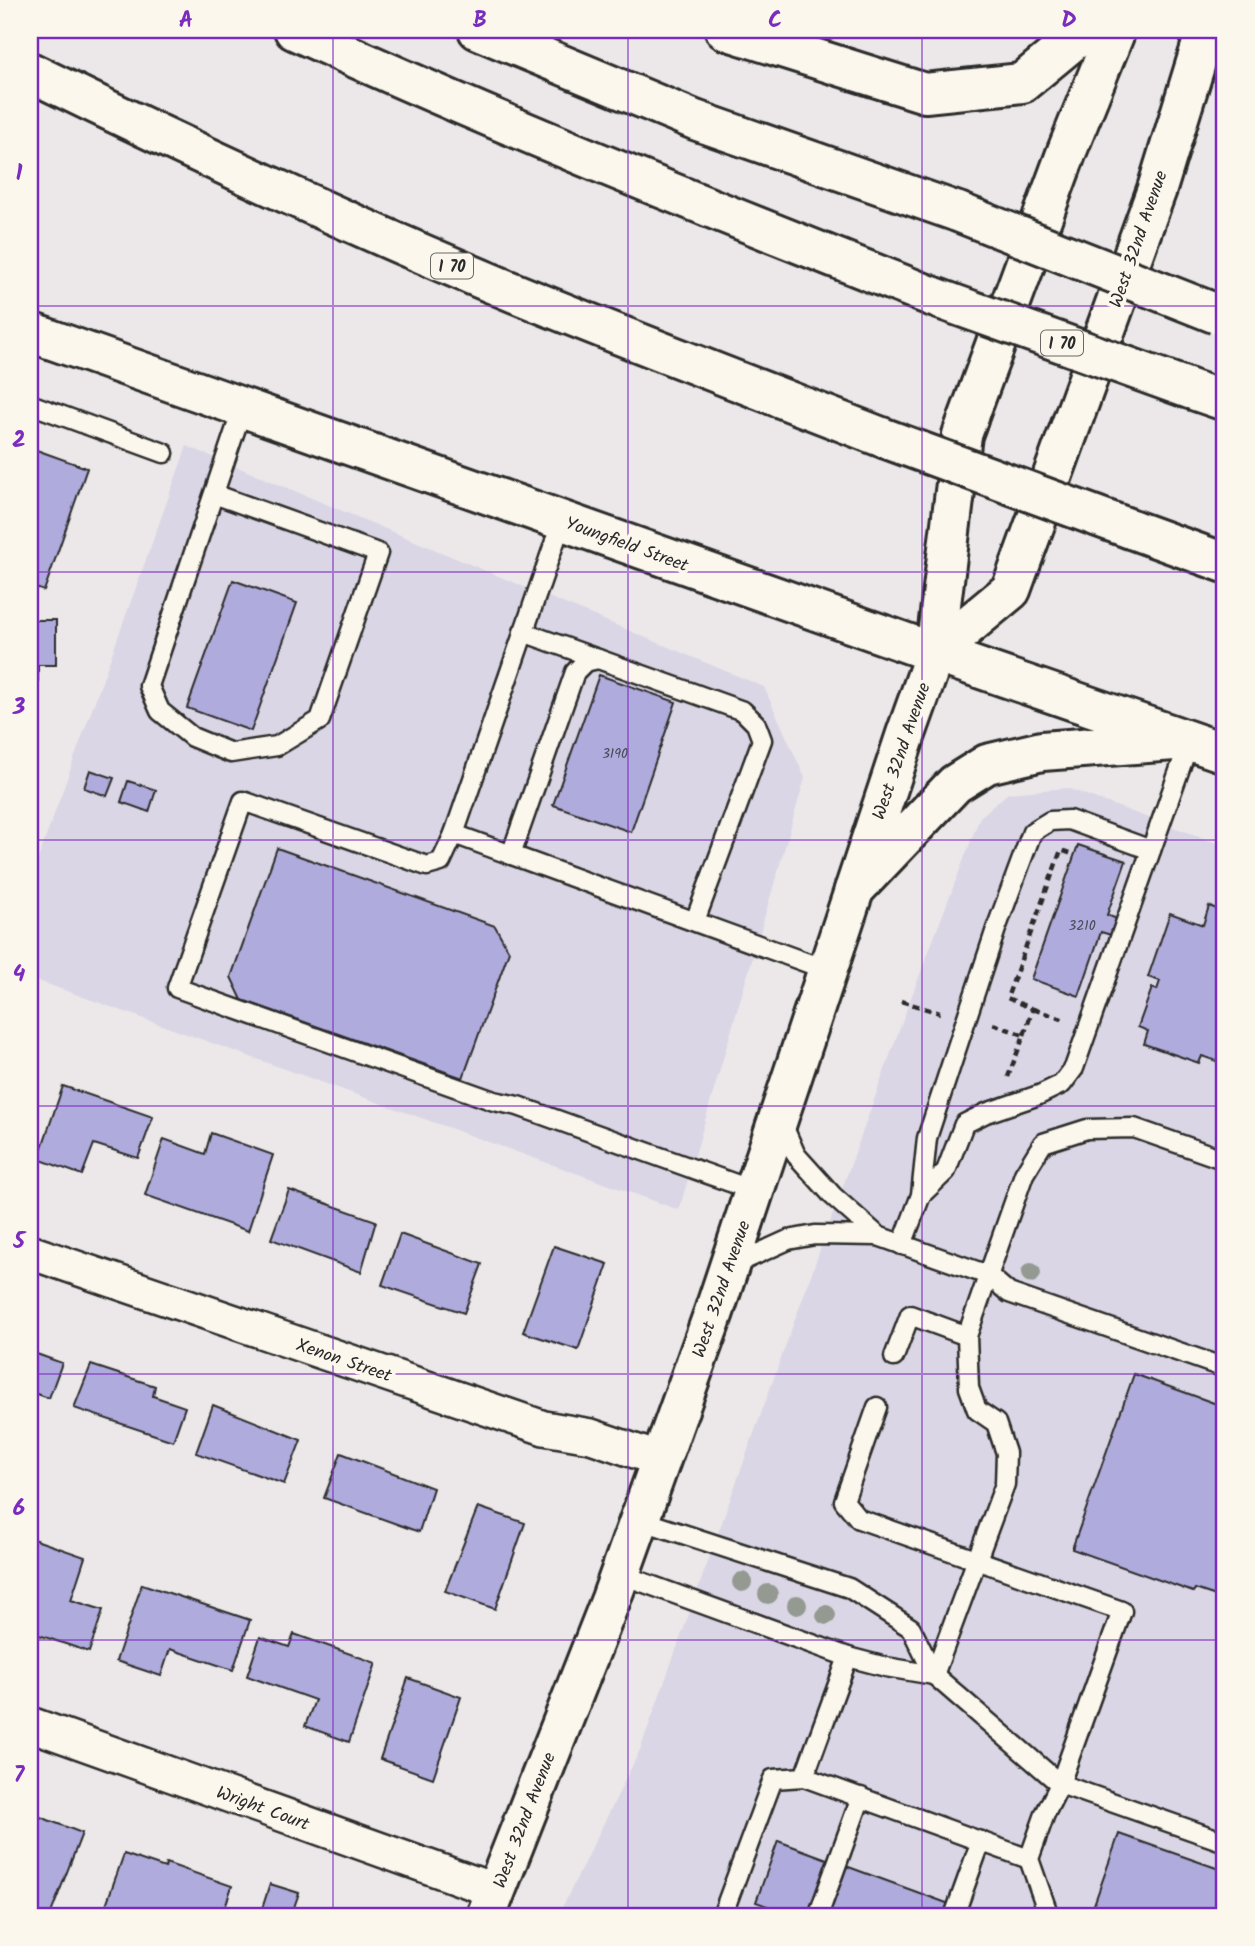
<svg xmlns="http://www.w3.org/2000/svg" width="1255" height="1946" font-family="Kalam,sans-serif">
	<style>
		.built { fill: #dad6e5 }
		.building { fill: #afabdd; stroke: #2b2b2b; stroke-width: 2 }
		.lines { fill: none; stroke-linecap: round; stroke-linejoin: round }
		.service-casing { stroke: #2b2b2b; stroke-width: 23 }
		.minor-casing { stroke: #2b2b2b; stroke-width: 38 }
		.tertiary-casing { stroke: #2b2b2b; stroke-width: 44 }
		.secondary-casing { stroke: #2b2b2b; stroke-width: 44 }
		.motorway-casing { stroke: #2b2b2b; stroke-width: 44 }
		.path { stroke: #2b2b2b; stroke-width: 4.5; stroke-dasharray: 7 5; stroke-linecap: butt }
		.service { stroke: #fbf7ec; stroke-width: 18 }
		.minor { stroke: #fbf7ec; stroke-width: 33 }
		.tertiary { stroke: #fbf7ec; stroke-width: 38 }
		.secondary { stroke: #fbf7ec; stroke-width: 38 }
		.motorway { stroke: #fbf7ec; stroke-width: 38 }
		.motorway-bridge-casing { stroke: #2b2b2b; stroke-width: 44; stroke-linecap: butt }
		.motorway-bridge { stroke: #fbf7ec; stroke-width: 38 }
		.tree { fill: #949a92 }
		.grid { fill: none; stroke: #7b2cbf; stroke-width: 2; stroke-opacity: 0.55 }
		.labels { text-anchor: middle; stroke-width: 7; stroke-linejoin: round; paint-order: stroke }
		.number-label { font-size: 14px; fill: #4c4b58 }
		.shield { fill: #fbf7ec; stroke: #696865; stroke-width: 2 }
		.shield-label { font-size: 16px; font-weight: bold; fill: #2b2b2b }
		.street-label { font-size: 18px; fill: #2b2b2b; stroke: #fbf7ec }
		.neatline { fill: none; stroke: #7b2cbf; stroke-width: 2.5 }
		.grid-label { font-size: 23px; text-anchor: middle; font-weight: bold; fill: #7b2cbf }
	</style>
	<rect width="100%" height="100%" fill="#ece8e9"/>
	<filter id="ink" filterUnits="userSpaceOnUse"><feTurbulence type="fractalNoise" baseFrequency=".0143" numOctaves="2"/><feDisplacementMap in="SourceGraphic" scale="14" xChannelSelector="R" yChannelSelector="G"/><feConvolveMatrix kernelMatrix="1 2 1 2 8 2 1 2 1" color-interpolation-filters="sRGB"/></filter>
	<g filter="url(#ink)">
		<g class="built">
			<path d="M187 446 764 687 805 778 679 1210 30 978V881Z"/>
			<path d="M1067 788 1225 846V1916H558L640 1750 906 1011 980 817 1008 793Z"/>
		</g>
		<g class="building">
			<path d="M31 448 87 468 44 591 30 586Z"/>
			<path d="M233 580 297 603 251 731 187 708Z"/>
			<path d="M30 620H56V665H38V740H30Z"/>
			<path d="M599 675 676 702 631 832 553 805Z"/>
			<path d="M90 770 114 778 107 796 84 788Z"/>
			<path d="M128 781 156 790 149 812 121 802Z"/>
			<path d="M1078 845 1126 861 1107 915 1117 919 1111 935 1101 932 1079 996 1031 979Z"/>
			<path d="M277 848 495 926 509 951 463 1078 242 1000 231 977Z"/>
			<path d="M1209 906 1225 912V1064L1202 1056 1199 1063 1144 1044 1148 1031 1138 1027 1152 988 1157 990 1160 981 1148 977 1170 913 1203 925Z"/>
			<path d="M63 1086 153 1117 138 1158 94 1144 82 1175 38 1159Z"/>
			<path d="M211 1133 273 1155 248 1231 145 1195 164 1139 205 1154Z"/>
			<path d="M289 1190 376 1221 361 1272 271 1239Z"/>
			<path d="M400 1234 482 1264 464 1313 382 1285Z"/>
			<path d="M554 1246 608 1264 578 1350 523 1332Z"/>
			<path d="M30 1339 37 1342 34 1353 62 1363 49 1398 30 1392Z"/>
			<path d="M91 1365 155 1386 153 1396 185 1407 173 1441 74 1408Z"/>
			<path d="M1134 1374 1225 1407V1599L1195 1589 1193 1592 1072 1549Z"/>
			<path d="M213 1405 301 1440 284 1484 196 1453Z"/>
			<path d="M341 1453 433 1488 419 1532 324 1498Z"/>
			<path d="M478 1507 525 1523 495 1609 445 1591Z"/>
			<path d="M30 1538 85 1557 71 1600 103 1610 89 1652 30 1632Z"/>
			<path d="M142 1584 250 1620 233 1670 170 1649 161 1676 116 1661Z"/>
			<path d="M294 1634 376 1663 349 1742 305 1726 315 1700 247 1676 260 1637 289 1647Z"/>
			<path d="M408 1678 461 1697 433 1778 380 1759Z"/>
			<path d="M30 1813 82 1833 50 1916 30 1914Z"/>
			<path d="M1119 1834 1225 1871V1916H1090Z"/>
			<path d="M778 1841 982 1916H794L756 1902Z"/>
			<path d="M124 1854 165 1868 166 1863 232 1886 222 1916H102Z"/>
			<path d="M270 1884 299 1893 291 1916 260 1915Z"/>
		</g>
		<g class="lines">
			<defs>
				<g id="service">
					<path d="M30 404 164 453"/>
					<path d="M214 494 378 553 320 720 277 746 231 753 192 737 160 711 149 686C180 593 212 501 243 407"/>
					<path d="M562 521 454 834 441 862 427 866 243 801 177 988 494 1101 518 1106 755 1191"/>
					<path d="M523 632 743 711 756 724 762 740 695 921"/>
					<path d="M454 834 827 970"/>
					<path d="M511 855 575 672 585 662 598 659"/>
					<path d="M782 1123 796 1155 833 1196 878 1236"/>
					<path d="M921 1195 946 1171 964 1124 986 1113 1039 1095 1062 1084 1074 1068 1190 740"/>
					<path d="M902 1245 921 1195 927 1138 996 929 1032 832 1050 821 1069 820 1151 850"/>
					<path d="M733 1265 788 1240 815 1235 878 1236 988 1275 1009 1293 1225 1368"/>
					<path d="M894 1357 910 1315 967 1336"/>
					<path d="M877 1407 844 1501 859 1519 1122 1611 1060 1784 1045 1814 1029 1859 1049 1916"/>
					<path d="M640 1520 849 1588 911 1628 934 1675 1060 1784 1225 1842"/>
					<path d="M620 1574 848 1657 886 1667 934 1675"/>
					<path d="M934 1675 1005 1484 1006 1453 996 1423 977 1410 969 1388 967 1336 1024 1174 1043 1143 1087 1129 1134 1128 1225 1160"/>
					<path d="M804 1777 1029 1859"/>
					<path d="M722 1916 773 1779 804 1777 848 1657"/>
					<path d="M818 1916 861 1797"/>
					<path d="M954 1916 981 1841"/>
				</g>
				<g id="minor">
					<path d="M30 1252 544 1428 591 1436 661 1460"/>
					<path d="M30 1724 496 1891"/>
				</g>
				<path id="tertiary" d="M486 1916 611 1599 714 1312 906 734 935 653"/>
				<g id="secondary">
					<path d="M30 332 935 653 1225 753"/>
					<path d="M935 653 1011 590 1157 189 1206 30"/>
					<path d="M935 653 962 435 1067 151 1116 30"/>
					<path d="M854 890 955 784 987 764 1042 751 1174 741"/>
				</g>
				<g id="motorway">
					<path d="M294 30C504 127 719 212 934 297"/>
					<path d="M478 30 695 120 958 212"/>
					<path d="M725 30 925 93 1022 83 1074 40 1078 30"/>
					<path d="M30 72C189 150 351 225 515 293 637 343 761 390 884 438"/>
					<path d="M1190 389 1225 401"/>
					<path d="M1131 529 1225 563"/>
				</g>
			</defs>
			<use href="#service" class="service-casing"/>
			<use href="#minor" class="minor-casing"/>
			<use href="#tertiary" class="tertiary-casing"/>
			<use href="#secondary" class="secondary-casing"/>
			<use href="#motorway" class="motorway-casing"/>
			<g class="path">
				<path d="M901 1001 940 1013"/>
				<path d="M1033 1009 1065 1020"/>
				<path d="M993 1024 1024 1035 1008 1077"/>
				<path d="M1024 1035 1033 1009 1007 998 1061 850 1075 855"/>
			</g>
			<use href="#service" class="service"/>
			<use href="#minor" class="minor"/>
			<use href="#tertiary" class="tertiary"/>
			<use href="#secondary" class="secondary"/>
			<use href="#motorway" class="motorway"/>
			<defs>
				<g id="motorway-bridge">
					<path d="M958 212 1217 314"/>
					<path d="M934 297 1190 389"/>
					<path d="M884 438 1131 529"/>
				</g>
			</defs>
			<use href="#motorway-bridge" class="motorway-bridge-casing"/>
			<use href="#motorway-bridge" class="motorway-bridge"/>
		</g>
		<g class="tree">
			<circle cx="1031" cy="1273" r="10"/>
			<circle cx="742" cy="1582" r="10"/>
			<circle cx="768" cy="1594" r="10"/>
			<circle cx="797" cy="1605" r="10"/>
			<circle cx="826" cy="1615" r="10"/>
		</g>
	</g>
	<path class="grid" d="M333 30V1916M628 30V1916M922 30V1916M30 306H1225M30 572H1225M30 840H1225M30 1106H1225M30 1374H1225M30 1640H1225"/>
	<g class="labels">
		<g class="number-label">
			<text x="615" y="758">3190</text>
			<text x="1082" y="930">3210</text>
		</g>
		<g class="shield">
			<rect x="431" y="253.5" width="42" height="25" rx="5"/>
			<rect x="1041" y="330.5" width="42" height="25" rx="5"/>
		</g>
		<g class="shield-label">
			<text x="452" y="272">I 70</text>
			<text x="1062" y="349">I 70</text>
		</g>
		<g class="street-label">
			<text transform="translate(1138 239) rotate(-71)" y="6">West 32nd Avenue</text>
			<text transform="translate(627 544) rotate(20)" y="6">Youngfield Street</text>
			<text transform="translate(901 751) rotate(-71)" y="6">West 32nd Avenue</text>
			<text transform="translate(721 1289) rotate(-71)" y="6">West 32nd Avenue</text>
			<text transform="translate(344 1360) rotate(19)" y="6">Xenon Street</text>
			<text transform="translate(263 1808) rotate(20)" y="6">Wright Court</text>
			<text transform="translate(524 1820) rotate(-69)" y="6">West 32nd Avenue</text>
		</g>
	</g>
	<rect width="1255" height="1946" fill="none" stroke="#fbf7ec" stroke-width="77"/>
	<rect x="38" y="38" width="1178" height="1870" class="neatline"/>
	<g class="grid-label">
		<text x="186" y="27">A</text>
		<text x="480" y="27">B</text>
		<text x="775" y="27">C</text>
		<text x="1069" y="27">D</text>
		<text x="19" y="180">1</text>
		<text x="19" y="447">2</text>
		<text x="19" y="714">3</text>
		<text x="19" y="981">4</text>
		<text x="19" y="1248">5</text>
		<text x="19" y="1515">6</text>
		<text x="19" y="1782">7</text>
	</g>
</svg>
